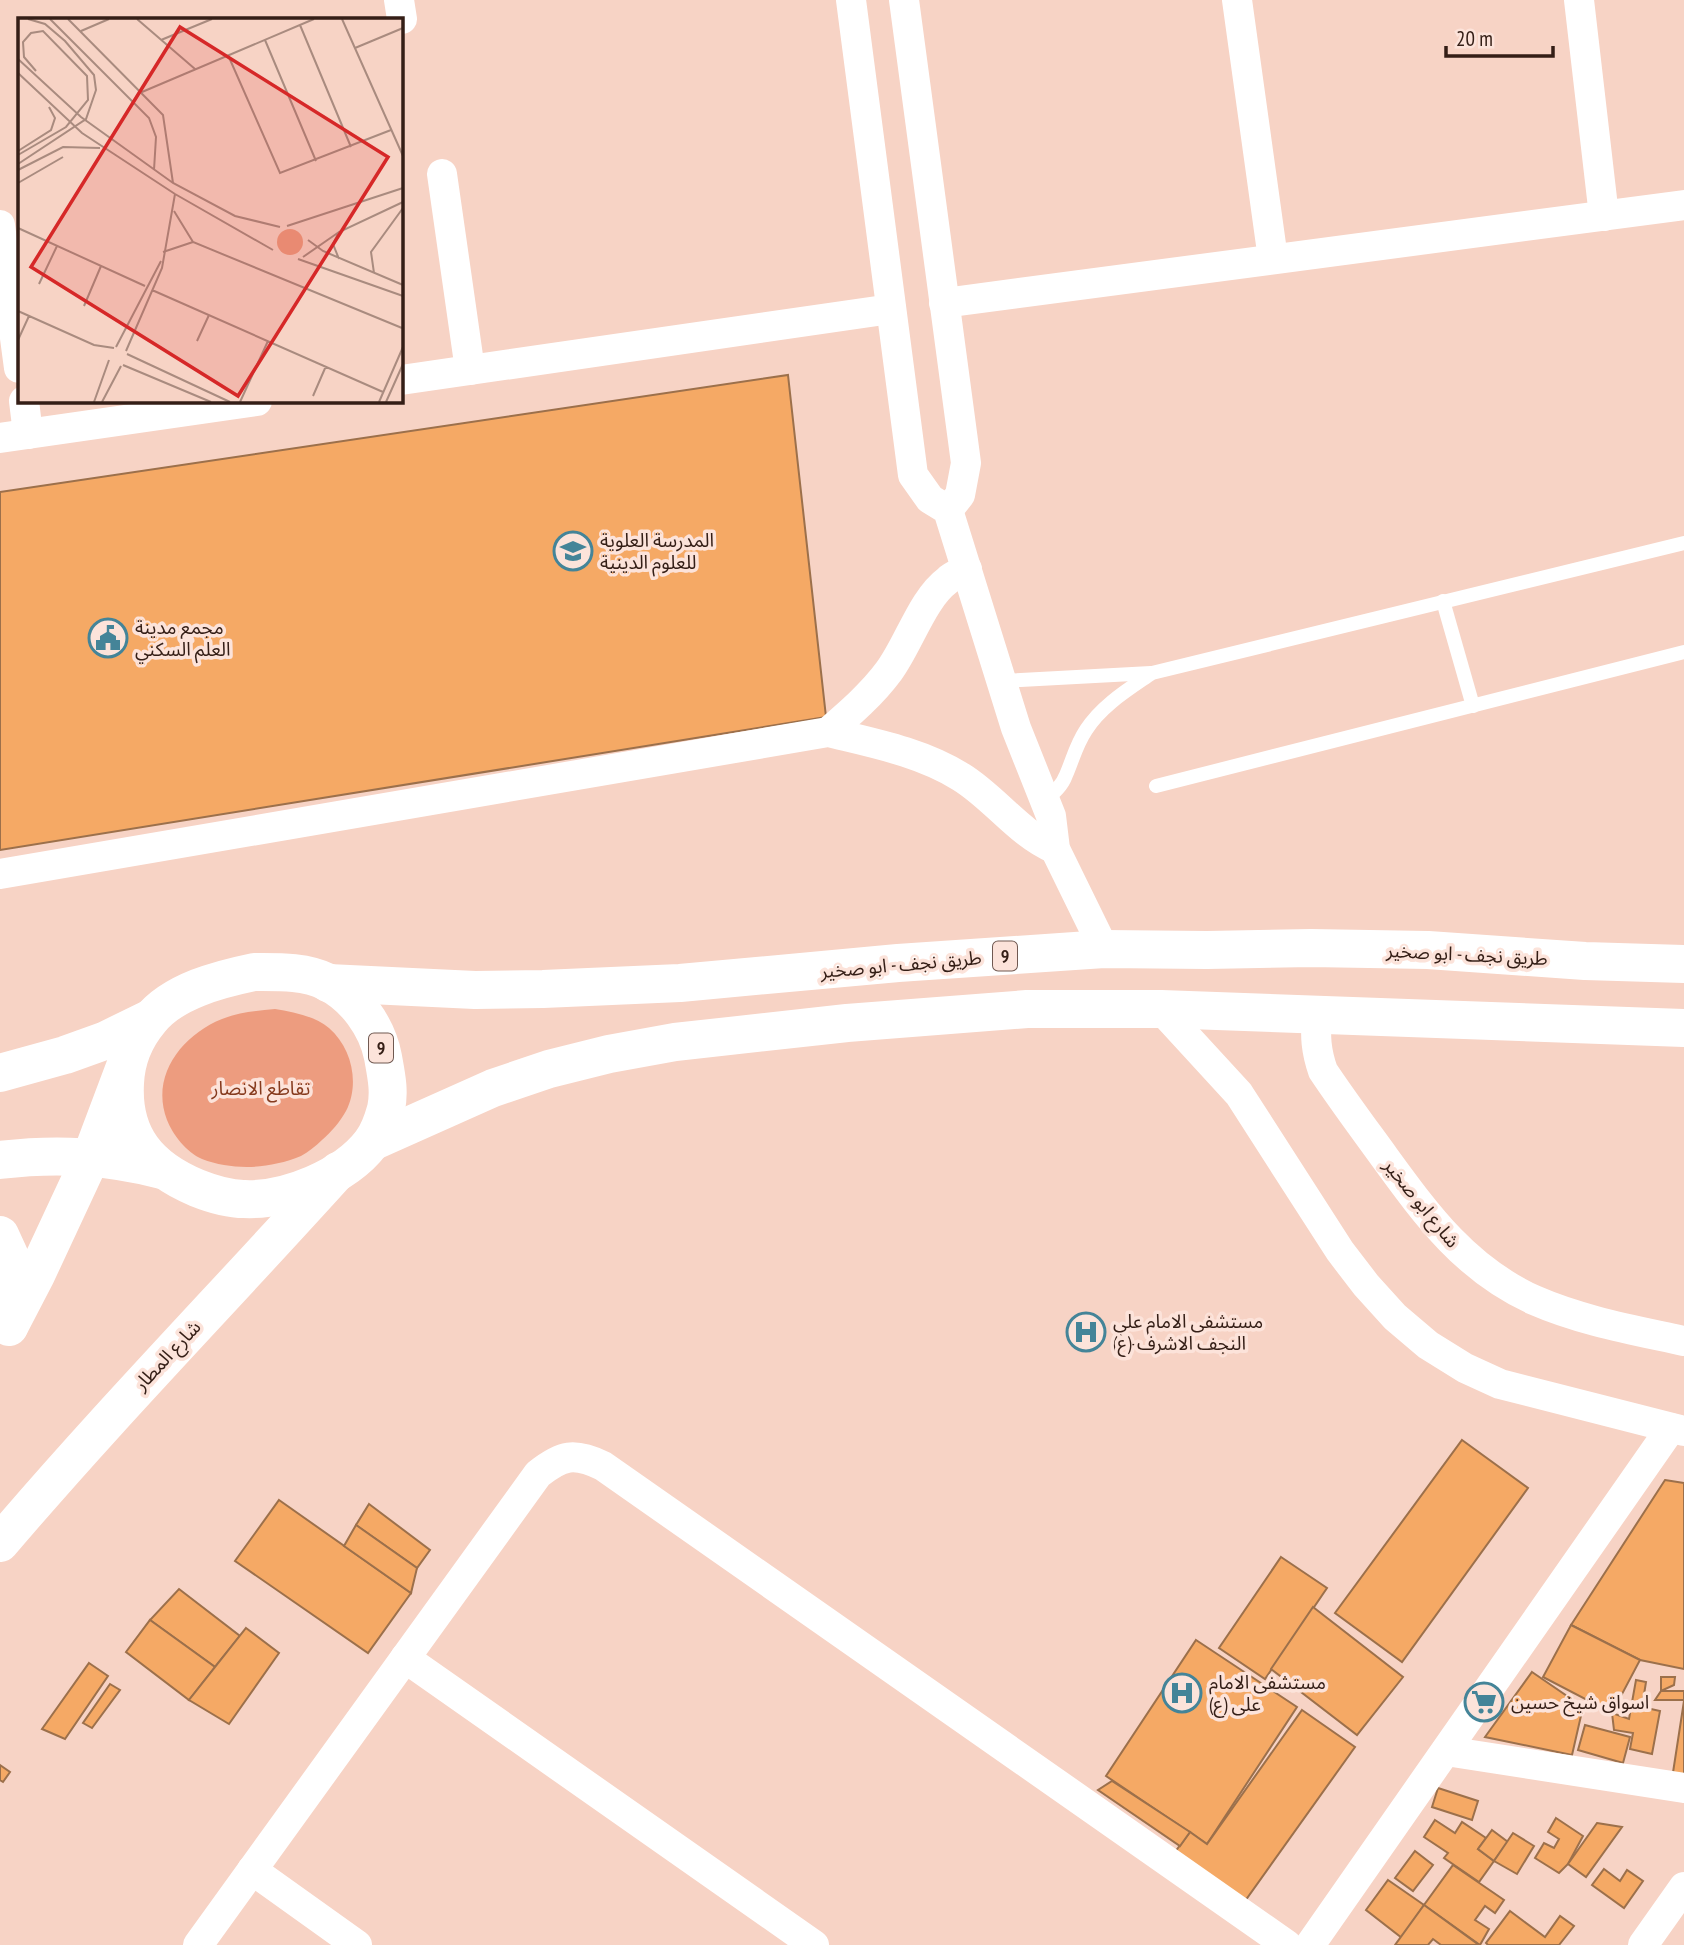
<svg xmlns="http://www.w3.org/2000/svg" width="1684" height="1945" font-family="'PT Sans Narrow','Noto Sans Arabic',sans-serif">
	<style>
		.green { fill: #ed9c7f }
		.building { fill: #f5a965; stroke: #9c704b; stroke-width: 2 }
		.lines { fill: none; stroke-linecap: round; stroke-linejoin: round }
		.service { stroke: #fff; stroke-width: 14 }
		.minor { stroke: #fff; stroke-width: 30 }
		.primary { stroke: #fff; stroke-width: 38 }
		.trunk { stroke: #fff; stroke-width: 38 }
		.labels { text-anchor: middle; stroke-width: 7; stroke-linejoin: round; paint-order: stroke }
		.shield { fill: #fce3da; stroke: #705951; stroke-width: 2 }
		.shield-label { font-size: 18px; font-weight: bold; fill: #341e16 }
		.poi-label { font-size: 19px; fill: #341e16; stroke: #fce3da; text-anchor: start }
		.street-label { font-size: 19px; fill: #341e16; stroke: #fce3da }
		.park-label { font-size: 19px; fill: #863b1e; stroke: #fce3da }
		.inset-road { fill: none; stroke: #a98b7f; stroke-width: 2 }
		.view { fill: #d62828; fill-opacity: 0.15; stroke: #d62828; stroke-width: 3.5 }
		.inset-edge { fill: none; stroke: #341e16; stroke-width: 3.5 }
	</style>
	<rect width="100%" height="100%" fill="#f7d3c5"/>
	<path class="green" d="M275 1009C293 1012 315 1016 329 1028 352 1048 360 1084 346 1111 340 1122 331 1132 322 1140 316 1146 308 1152 301 1156 269 1169 234 1171 202 1159 186 1152 173 1135 167 1120 150 1076 182 1035 222 1019 239 1012 257 1011 275 1009Z"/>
	<g class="building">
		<path d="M788 375 826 717 0 850V492Z"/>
		<path d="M1462 1440 1528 1488 1402 1662 1335 1613Z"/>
		<path d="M1665 1480 1684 1483V1669L1640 1660 1571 1625Z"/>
		<path d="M279 1500 411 1593 368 1653 235 1561Z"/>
		<path d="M369 1504 430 1550 417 1568 356 1525Z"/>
		<path d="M356 1525 417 1568 411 1593 344 1546Z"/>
		<path d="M1281 1557 1327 1588 1265 1679 1219 1648Z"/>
		<path d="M179 1589 240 1636 215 1667 150 1620Z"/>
		<path d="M1313 1607 1403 1677 1357 1735 1271 1669Z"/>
		<path d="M150 1620 215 1667 189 1700 126 1652Z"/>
		<path d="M1571 1625 1640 1660 1612 1713 1543 1677Z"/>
		<path d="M246 1628 279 1653 229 1724 189 1700Z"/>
		<path d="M1196 1640 1297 1707 1207 1844 1106 1776Z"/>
		<path d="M89 1663 108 1676 65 1739 42 1729Z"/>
		<path d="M1532 1672 1583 1707 1572 1755 1485 1737Z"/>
		<path d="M1661 1677H1675L1674 1685 1661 1691Z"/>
		<path d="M1636 1680 1646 1682 1642 1707 1660 1711 1652 1754 1630 1749 1633 1733 1614 1730 1612 1713 1629 1719Z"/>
		<path d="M110 1684 120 1690 92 1728 83 1723Z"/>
		<path d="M1661 1691H1684V1700H1655Z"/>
		<path d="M1684 1701V1781L1672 1779Z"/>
		<path d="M1302 1710 1355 1747 1245 1901 1175 1852 1190 1832 1207 1844Z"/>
		<path d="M1585 1725 1630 1737 1623 1763 1578 1750Z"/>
		<path d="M0 1765 10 1772 3 1782 0 1780Z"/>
		<path d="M1112 1781 1190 1832 1180 1846 1098 1790Z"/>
		<path d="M1438 1788 1478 1801 1472 1820 1432 1807Z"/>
		<path d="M1556 1818 1583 1836 1568 1864 1559 1873 1535 1858 1544 1843 1554 1848 1559 1839 1548 1832Z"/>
		<path d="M1435 1820 1455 1833 1462 1822 1486 1838 1478 1849 1494 1861 1479 1882 1444 1858 1448 1853 1424 1837Z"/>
		<path d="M1597 1823 1622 1827 1586 1877 1568 1864Z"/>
		<path d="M1492 1830 1508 1842 1494 1861 1478 1849Z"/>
		<path d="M1513 1833 1534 1846 1517 1874 1494 1861Z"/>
		<path d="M1415 1851 1433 1865 1413 1891 1395 1878Z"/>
		<path d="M1453 1865 1504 1900 1495 1913 1485 1906 1475 1920 1489 1929 1480 1945 1424 1905Z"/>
		<path d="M1604 1869 1620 1881 1627 1870 1643 1881 1624 1908 1592 1885Z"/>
		<path d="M1388 1880 1424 1905 1402 1938 1366 1910Z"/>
		<path d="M1424 1905 1479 1945H1441L1433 1939 1428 1945H1395Z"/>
		<path d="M1510 1911 1545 1937 1560 1916 1574 1926 1559 1945H1488L1486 1943Z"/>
	</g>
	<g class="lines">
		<g class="service">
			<path d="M1443 601 1473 706"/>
			<path d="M1002 681 1151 673"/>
			<path d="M1156 786 1684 652"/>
			<path d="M1045 800C1054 793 1062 786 1066 775 1073 759 1076 745 1086 730 1102 705 1129 689 1152 673L1684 543"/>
		</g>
		<g class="minor">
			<path d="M399 0 402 19"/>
			<path d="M851 0 913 475 930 499 948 510 1016 728 1051 816 1055 849 1104 949"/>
			<path d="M904 0 966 463 960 495 948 510"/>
			<path d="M1237 0 1273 259"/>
			<path d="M1579 0 1604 216"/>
			<path d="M442 174 470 370"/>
			<path d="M0 225 19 368"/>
			<path d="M944 303 1684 205"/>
			<path d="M401 380 891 309"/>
			<path d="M24 401 28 434"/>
			<path d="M0 438 257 401"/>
			<path d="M828 732C850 713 872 694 889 671 909 644 922 599 948 580 953 575 961 573 967 569"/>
			<path d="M0 874 828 732C873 743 921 752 961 777 995 798 1018 833 1055 849"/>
			<path d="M1161 1009 1239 1094 1340 1251 1366 1285 1395 1317 1428 1345 1465 1368 1500 1384 1684 1431"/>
			<path d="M1317 1015C1315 1036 1316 1051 1323 1071 1343 1101 1364 1129 1385 1158 1428 1217 1466 1269 1534 1300 1582 1321 1634 1330 1684 1341"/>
			<path d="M405 1658 814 1945"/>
			<path d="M1446 1751 1684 1788"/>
			<path d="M252 1870 357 1945"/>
			<path d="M198 1945 538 1474C562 1455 574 1452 603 1466L1287 1945"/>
			<path d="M1310 1945 1671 1428"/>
			<path d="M1643 1945 1684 1887"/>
		</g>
		<g class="primary">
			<path d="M10 1325 36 1275 91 1157 126 1064"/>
			<path d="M0 1543C109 1415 226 1295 338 1171"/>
		</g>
		<g class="trunk">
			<path d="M254 972C278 972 305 971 327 982 355 996 377 1026 383 1057 386 1074 390 1091 386 1109 383 1120 378 1134 371 1143 345 1177 286 1201 244 1199 228 1199 212 1194 197 1188 149 1168 122 1137 125 1083 126 1059 134 1039 150 1020 173 991 220 979 254 972Z"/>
			<path d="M328 983 475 990 543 989 680 983 898 963 1104 949 1207 950 1311 948 1428 950 1585 961 1684 964"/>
			<path d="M0 1073 65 1055 104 1041 151 1018"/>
			<path d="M372 1142 493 1088 549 1069 609 1054 675 1042 847 1023 1027 1009H1161L1684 1028"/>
			<path d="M0 1160C57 1153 106 1156 162 1170"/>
			<path d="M0 1235 11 1259 18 1297 9 1327"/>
		</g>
	</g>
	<defs>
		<symbol id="school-ring" viewBox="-11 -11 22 22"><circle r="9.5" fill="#fce3da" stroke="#448498" stroke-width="1.5"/><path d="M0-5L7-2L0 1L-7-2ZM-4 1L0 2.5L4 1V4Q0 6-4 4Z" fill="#448498"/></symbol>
		<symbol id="civic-ring" viewBox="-11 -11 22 22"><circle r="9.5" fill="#fce3da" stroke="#448498" stroke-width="1.5"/><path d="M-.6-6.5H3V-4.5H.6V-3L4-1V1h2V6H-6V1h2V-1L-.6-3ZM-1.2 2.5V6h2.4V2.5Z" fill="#448498"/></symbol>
		<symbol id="hospital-ring" viewBox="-11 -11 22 22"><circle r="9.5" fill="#fce3da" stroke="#448498" stroke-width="1.5"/><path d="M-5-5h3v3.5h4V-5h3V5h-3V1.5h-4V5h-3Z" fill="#448498"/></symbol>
		<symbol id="supermarket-ring" viewBox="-11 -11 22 22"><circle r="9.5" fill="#fce3da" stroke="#448498" stroke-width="1.5"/><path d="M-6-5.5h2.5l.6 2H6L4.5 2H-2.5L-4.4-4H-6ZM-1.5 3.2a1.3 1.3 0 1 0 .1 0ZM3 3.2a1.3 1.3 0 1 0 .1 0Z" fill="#448498"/></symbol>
	</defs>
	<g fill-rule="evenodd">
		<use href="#school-ring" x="551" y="529" width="44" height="44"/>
		<use href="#civic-ring" x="86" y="616" width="44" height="44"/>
		<use href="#hospital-ring" x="1064" y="1310" width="44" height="44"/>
		<use href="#hospital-ring" x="1160" y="1671" width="44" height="44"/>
		<use href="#supermarket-ring" x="1462" y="1680" width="44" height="44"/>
	</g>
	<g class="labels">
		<g class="shield">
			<rect x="993" y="941.5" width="24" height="29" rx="5"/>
			<rect x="369" y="1033.5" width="24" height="29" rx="5"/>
		</g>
		<g class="shield-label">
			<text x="1005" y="962">9</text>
			<text x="381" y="1054">9</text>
		</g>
		<g class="poi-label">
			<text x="600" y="547">المدرسة العلوية<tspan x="600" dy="22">للعلوم الدينية</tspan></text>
			<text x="135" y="634">مجمع مدينة<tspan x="135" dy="22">العلم السكني</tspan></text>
			<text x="1113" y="1328">مستشفى الامام علي<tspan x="1113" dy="22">(ع)-النجف الاشرف</tspan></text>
			<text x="1209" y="1689">مستشفی الامام<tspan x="1209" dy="22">علی (ع)</tspan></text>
			<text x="1511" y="1709">اسواق شيخ حسين</text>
		</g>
		<g class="street-label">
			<text transform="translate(1467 954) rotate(3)" y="7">طريق نجف - ابو صخير</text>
			<text transform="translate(901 964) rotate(-5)" y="7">طريق نجف - ابو صخير</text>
			<text transform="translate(1422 1203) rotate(51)" y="7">شارع ابو صخير</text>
			<text transform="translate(167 1355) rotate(-47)" y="7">شارع المطار</text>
		</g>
		<g class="park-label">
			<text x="261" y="1095">تقاطع الانصار</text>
		</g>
	</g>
	<g transform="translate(18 18)">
		<rect width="385" height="385" fill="#f7d3c5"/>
		<path d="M259 224a13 13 0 1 1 26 0a13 13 0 1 1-26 0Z" fill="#ed9c7f"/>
		<path class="inset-road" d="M32 1 131 100 138 119 136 152M50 1 145 97 155 165M119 1 177 51M324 1 385 138M282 7 333 129M63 13 91 1M143 22 194 1M247 22 298 143M337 30 385 10M210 37 262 155 373 112M0 41 63 99 155 165 217 198 262 209M0 55 64 115 157 176 255 232M124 74 296 1M0 133 33 112 37 100 31 89M0 137 48 109 70 82 69 58 25 13 13 15 5 24 6 39 18 53M0 146 68 101 78 72 76 57 47 23 27 6 10 1M0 152 45 129 82 130M0 165 45 139M156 193 175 224 384 310M269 208 385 170M0 210 127 268M290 222 305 233 385 267M145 234 175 224M285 239 321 214 385 184M280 241 385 278M321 241 315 226 321 214M356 255 353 234 385 190M21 266 39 228M134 272 365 374M66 288 83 248M0 293 76 327 96 330M0 322 11 298M179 323 191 297M98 329 143 243M108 333 144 250 157 176M109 336 212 384M105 347 193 384M295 378 308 348M76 384 91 342M84 384 103 348M222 384 250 323M361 384 385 329M368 384 385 346"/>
		<path class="view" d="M162 9 370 139 220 378 13 249Z"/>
		<rect width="385" height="385" class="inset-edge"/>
	</g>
	<path d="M1446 46v10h107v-10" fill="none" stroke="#341e16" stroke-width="3.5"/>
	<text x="1456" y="46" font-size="21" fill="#341e16" stroke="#fce3da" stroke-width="5" paint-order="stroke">20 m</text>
</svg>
